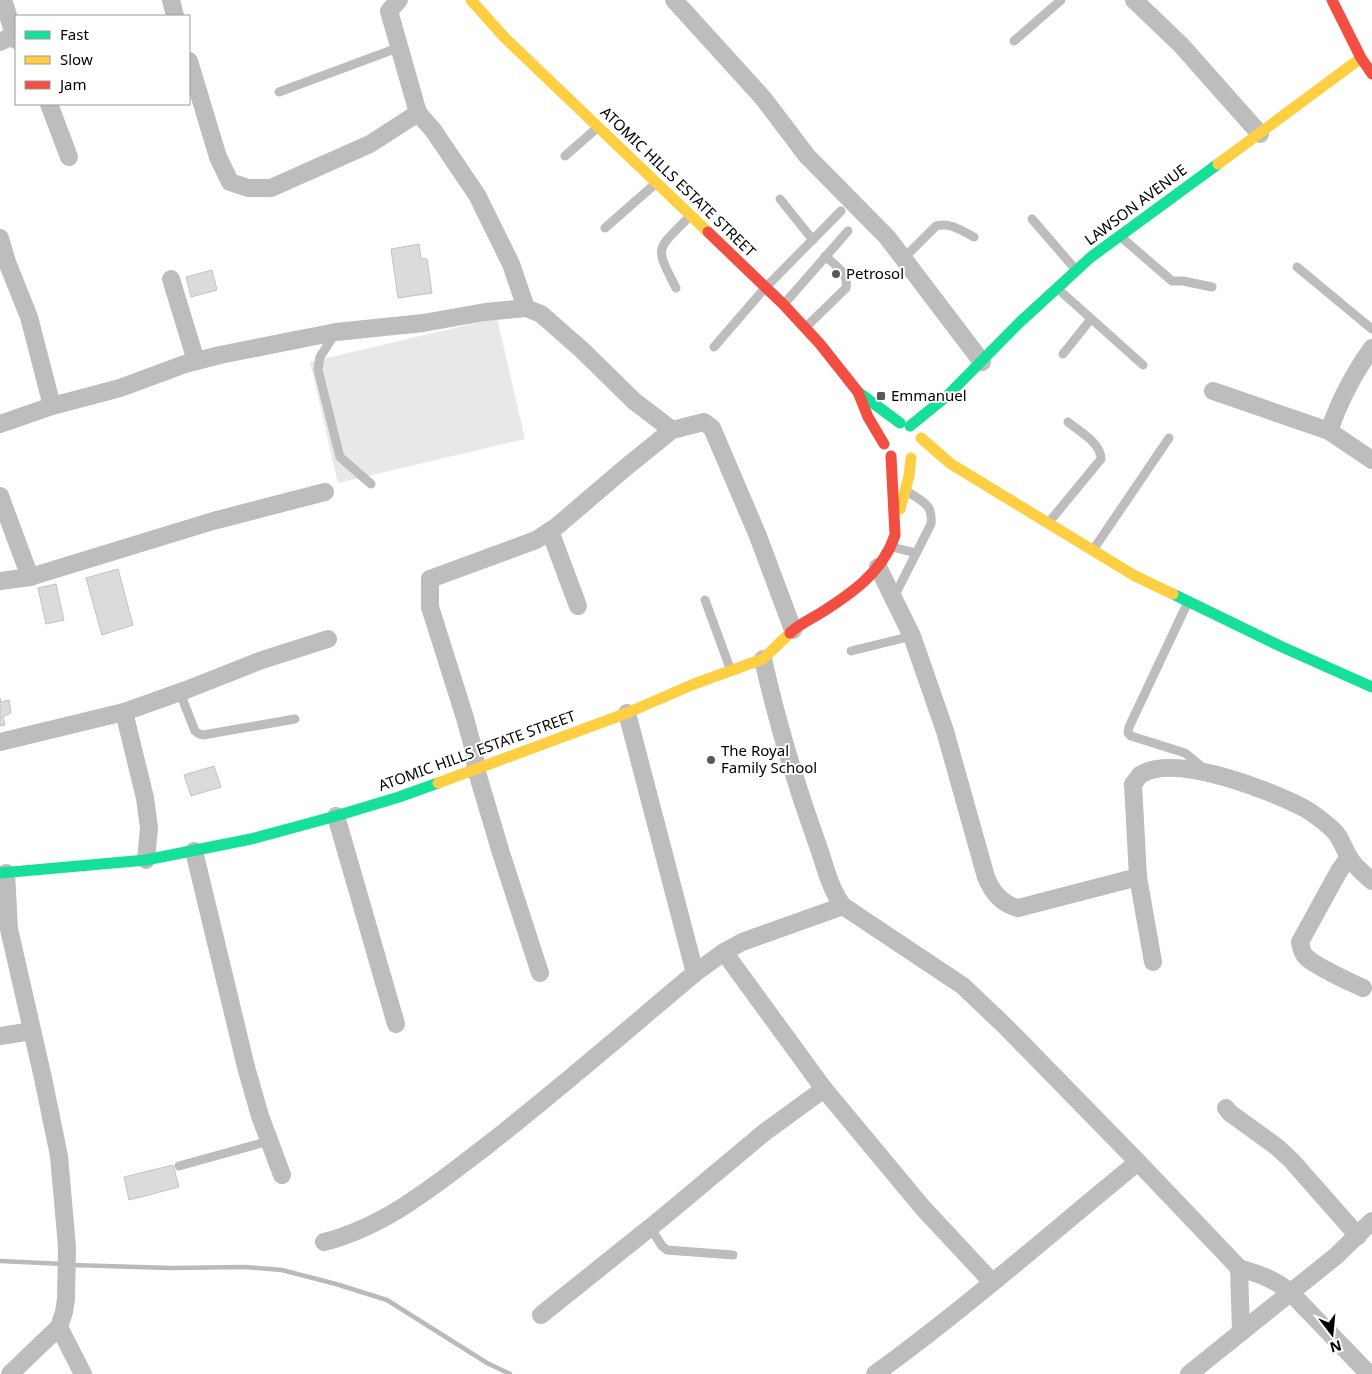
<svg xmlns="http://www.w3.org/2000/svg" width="1372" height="1374" font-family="'Noto Sans',sans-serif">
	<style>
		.green { fill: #e8e8e8 }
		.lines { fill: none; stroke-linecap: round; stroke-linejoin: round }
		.stream { stroke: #bababa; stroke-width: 4.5 }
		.building { fill: #dbdbdb; stroke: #c3c3c3 }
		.lane { stroke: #bdbdbd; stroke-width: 9 }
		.street { stroke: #bdbdbd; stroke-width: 18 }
		.fast { stroke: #16e098; stroke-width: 11 }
		.slow { stroke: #ffcf43; stroke-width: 11 }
		.jam { stroke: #f24e42; stroke-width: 11 }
		.poi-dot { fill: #595959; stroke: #fff; stroke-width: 2 }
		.labels { text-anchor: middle; stroke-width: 4; stroke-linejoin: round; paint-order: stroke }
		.street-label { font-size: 15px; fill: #000; stroke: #fff }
		.poi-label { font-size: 15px; fill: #000; stroke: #fff; text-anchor: start }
	</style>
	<rect width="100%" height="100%" fill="#fff"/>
	<path class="green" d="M497 318 525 439 338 483 310 362Z"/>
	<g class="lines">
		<g class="stream">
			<path d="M0 1261 64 1264"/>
			<path d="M72 1265 171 1268 245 1267 282 1270 336 1284 387 1300 487 1363 510 1374"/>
		</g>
	</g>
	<g class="building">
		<path d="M419 244 421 258 427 259 432 293 398 298 391 249Z"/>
		<path d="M212 270 217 290 191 297 186 277Z"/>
		<path d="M118 569 133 625 102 635 86 578Z"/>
		<path d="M56 584 64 620 46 624 38 588Z"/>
		<path d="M0 698 1 702 9 700 11 713 3 717 5 725 0 726Z"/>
		<path d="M214 766 221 787 191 796 184 775Z"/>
		<path d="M173 1165 179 1187 129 1200 124 1177Z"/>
	</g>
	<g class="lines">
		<g class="lane">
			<path d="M1014 41 1061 0"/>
			<path d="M279 92 400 47"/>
			<path d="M565 156 597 128"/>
			<path d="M780 199 813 240"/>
			<path d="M1032 219 1076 270"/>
			<path d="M605 228 654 185"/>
			<path d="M1121 237 1172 281H1183L1212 287"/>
			<path d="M904 258 936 226C950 222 962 231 974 237"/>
			<path d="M1297 267 1372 329"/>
			<path d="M676 288C654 245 656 251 689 217"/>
			<path d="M1058 289 1143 365"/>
			<path d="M784 304 848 231"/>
			<path d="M806 327 846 288C849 273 836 266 825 256"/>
			<path d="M336 332 320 357 318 370 340 457 371 484"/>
			<path d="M714 347 765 288 841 211"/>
			<path d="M1063 354 1091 319"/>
			<path d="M1050 521 1101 459C1101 443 1080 432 1068 422"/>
			<path d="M892 547 916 553"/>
			<path d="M1093 550 1169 438"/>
			<path d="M894 597 931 524C933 504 923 502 908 492"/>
			<path d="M705 600 730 668"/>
			<path d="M1187 604 1129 727 1128 733 1131 736 1185 753 1206 770"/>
			<path d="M851 651 912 636"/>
			<path d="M180 693 195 731 199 734 203 735 295 719"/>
			<path d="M179 1166 269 1141"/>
			<path d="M650 1227 662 1246 667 1250 733 1255"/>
		</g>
		<g class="street">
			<path d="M3 0 16 40"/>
			<path d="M171 0 175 16"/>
			<path d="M399 0 389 11 418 113 433 130 477 195 511 264 526 308"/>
			<path d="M674 0 763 98 807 156 887 237 982 362"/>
			<path d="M1134 0 1181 45 1260 134"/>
			<path d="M0 42 14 35"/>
			<path d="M189 61 218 157 230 182 248 188H271L370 144 418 113"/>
			<path d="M49 104 69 157"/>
			<path d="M0 238 7 262 29 317 52 406"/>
			<path d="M171 279 196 361"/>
			<path d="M1213 391 1329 431 1372 460"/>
			<path d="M0 424 52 406 120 388 185 364 220 355 336 332 423 323 485 312 526 308 541 314 582 350 634 401 672 430 704 422 712 428 758 536 793 630"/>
			<path d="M1329 431C1339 402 1354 373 1372 348"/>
			<path d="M0 496 30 577"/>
			<path d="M550 531 578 606"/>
			<path d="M878 567 912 636 945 731 986 877C992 892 1001 904 1018 908L1138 877"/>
			<path d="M0 581 30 577 213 521 325 492"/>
			<path d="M763 659C777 722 795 782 817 843 825 865 829 887 843 906L963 986 1007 1028 1138 1162 1239 1268C1259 1274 1274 1279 1290 1292L1369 1374"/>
			<path d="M124 712 145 798 149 828 146 860"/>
			<path d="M627 713 695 973"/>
			<path d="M0 742 124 712 186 690 262 660 328 639"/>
			<path d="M336 816 396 1024"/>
			<path d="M194 851 246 1067 260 1116 282 1175"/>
			<path d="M1349 857 1339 871 1300 942C1301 948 1302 953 1306 957 1318 968 1348 981 1363 988"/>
			<path d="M6 873 9 929 43 1078 59 1156 67 1247 66 1299 64 1312 59 1327 10 1374"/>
			<path d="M724 952 824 1089 923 1208 992 1282"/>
			<path d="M1153 962 1138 877 1133 784C1136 781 1138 777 1140 775 1174 752 1271 791 1304 808 1313 813 1323 821 1331 828 1341 836 1342 846 1349 857 1354 866 1364 874 1372 881"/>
			<path d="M540 973 501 853 476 769 474 751 465 718 430 607V579L536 540 556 527 625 468 672 430"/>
			<path d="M0 1036 32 1031"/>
			<path d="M1226 1108 1230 1113 1277 1147 1292 1161 1358 1236"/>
			<path d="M324 1242C387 1226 438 1183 489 1144 559 1089 627 1030 695 973L724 952 742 942 843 906"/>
			<path d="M1239 1268 1241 1332"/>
			<path d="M541 1315 662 1218 765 1132 824 1089"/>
			<path d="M59 1327 83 1374"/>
			<path d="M875 1374C966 1308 1051 1233 1138 1162"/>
			<path d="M1189 1374 1336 1256 1372 1221"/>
		</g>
		<g class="fast">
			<path d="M858 392 900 423"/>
			<path d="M910 426 947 396 1018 324 1091 257 1218 164"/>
			<path d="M1173 594 1280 646 1372 687"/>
			<path d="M0 873 146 860 251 839 336 816 399 797 438 783"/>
		</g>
		<g class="slow">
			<path d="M471 0 505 38 708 232"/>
			<path d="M1218 164 1361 58"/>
			<path d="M921 438 951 464 1135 576 1173 594"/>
			<path d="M900 509 909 476 911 458"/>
			<path d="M438 783 627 713 694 684 763 659 790 633"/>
		</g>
		<g class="jam">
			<path d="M1332 0 1361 58 1372 74"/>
			<path d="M708 232 783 304 820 344 858 392 868 417 884 444"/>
			<path d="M790 633C798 625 809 620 819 614 851 594 883 572 895 535L891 456"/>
		</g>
	</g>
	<g class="poi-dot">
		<circle cx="836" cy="274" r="5"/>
		<rect x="876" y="391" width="10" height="10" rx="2.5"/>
		<circle cx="711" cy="760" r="5"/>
	</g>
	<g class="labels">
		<g class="street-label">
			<text transform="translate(678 182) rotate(44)" y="5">ATOMIC HILLS ESTATE STREET</text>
			<text transform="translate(1136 205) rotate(-37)" y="5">LAWSON AVENUE</text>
			<text transform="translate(477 751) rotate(-20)" y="5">ATOMIC HILLS ESTATE STREET</text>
		</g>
		<g class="poi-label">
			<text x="846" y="279">Petrosol</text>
			<text x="891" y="401">Emmanuel</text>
			<text x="721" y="756">The Royal<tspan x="721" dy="17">Family School</tspan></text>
		</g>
	</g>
	<rect x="15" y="15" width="175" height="90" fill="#ffffff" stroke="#999999"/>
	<rect x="25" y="31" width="25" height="8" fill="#16e098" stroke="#999999"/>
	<text x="60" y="40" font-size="15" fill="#000000">Fast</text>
	<rect x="25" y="56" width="25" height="8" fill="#ffcf43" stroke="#999999"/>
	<text x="60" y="65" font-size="15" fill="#000000">Slow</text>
	<rect x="25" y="81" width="25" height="8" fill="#f24e42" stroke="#999999"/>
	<text x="60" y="90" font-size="15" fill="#000000">Jam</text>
	<g transform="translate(1332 1334) rotate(164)" stroke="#ffffff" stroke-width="4" paint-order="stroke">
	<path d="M0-4L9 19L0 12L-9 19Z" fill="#000000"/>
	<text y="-8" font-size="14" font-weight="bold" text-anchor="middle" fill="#000000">N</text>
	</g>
</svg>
